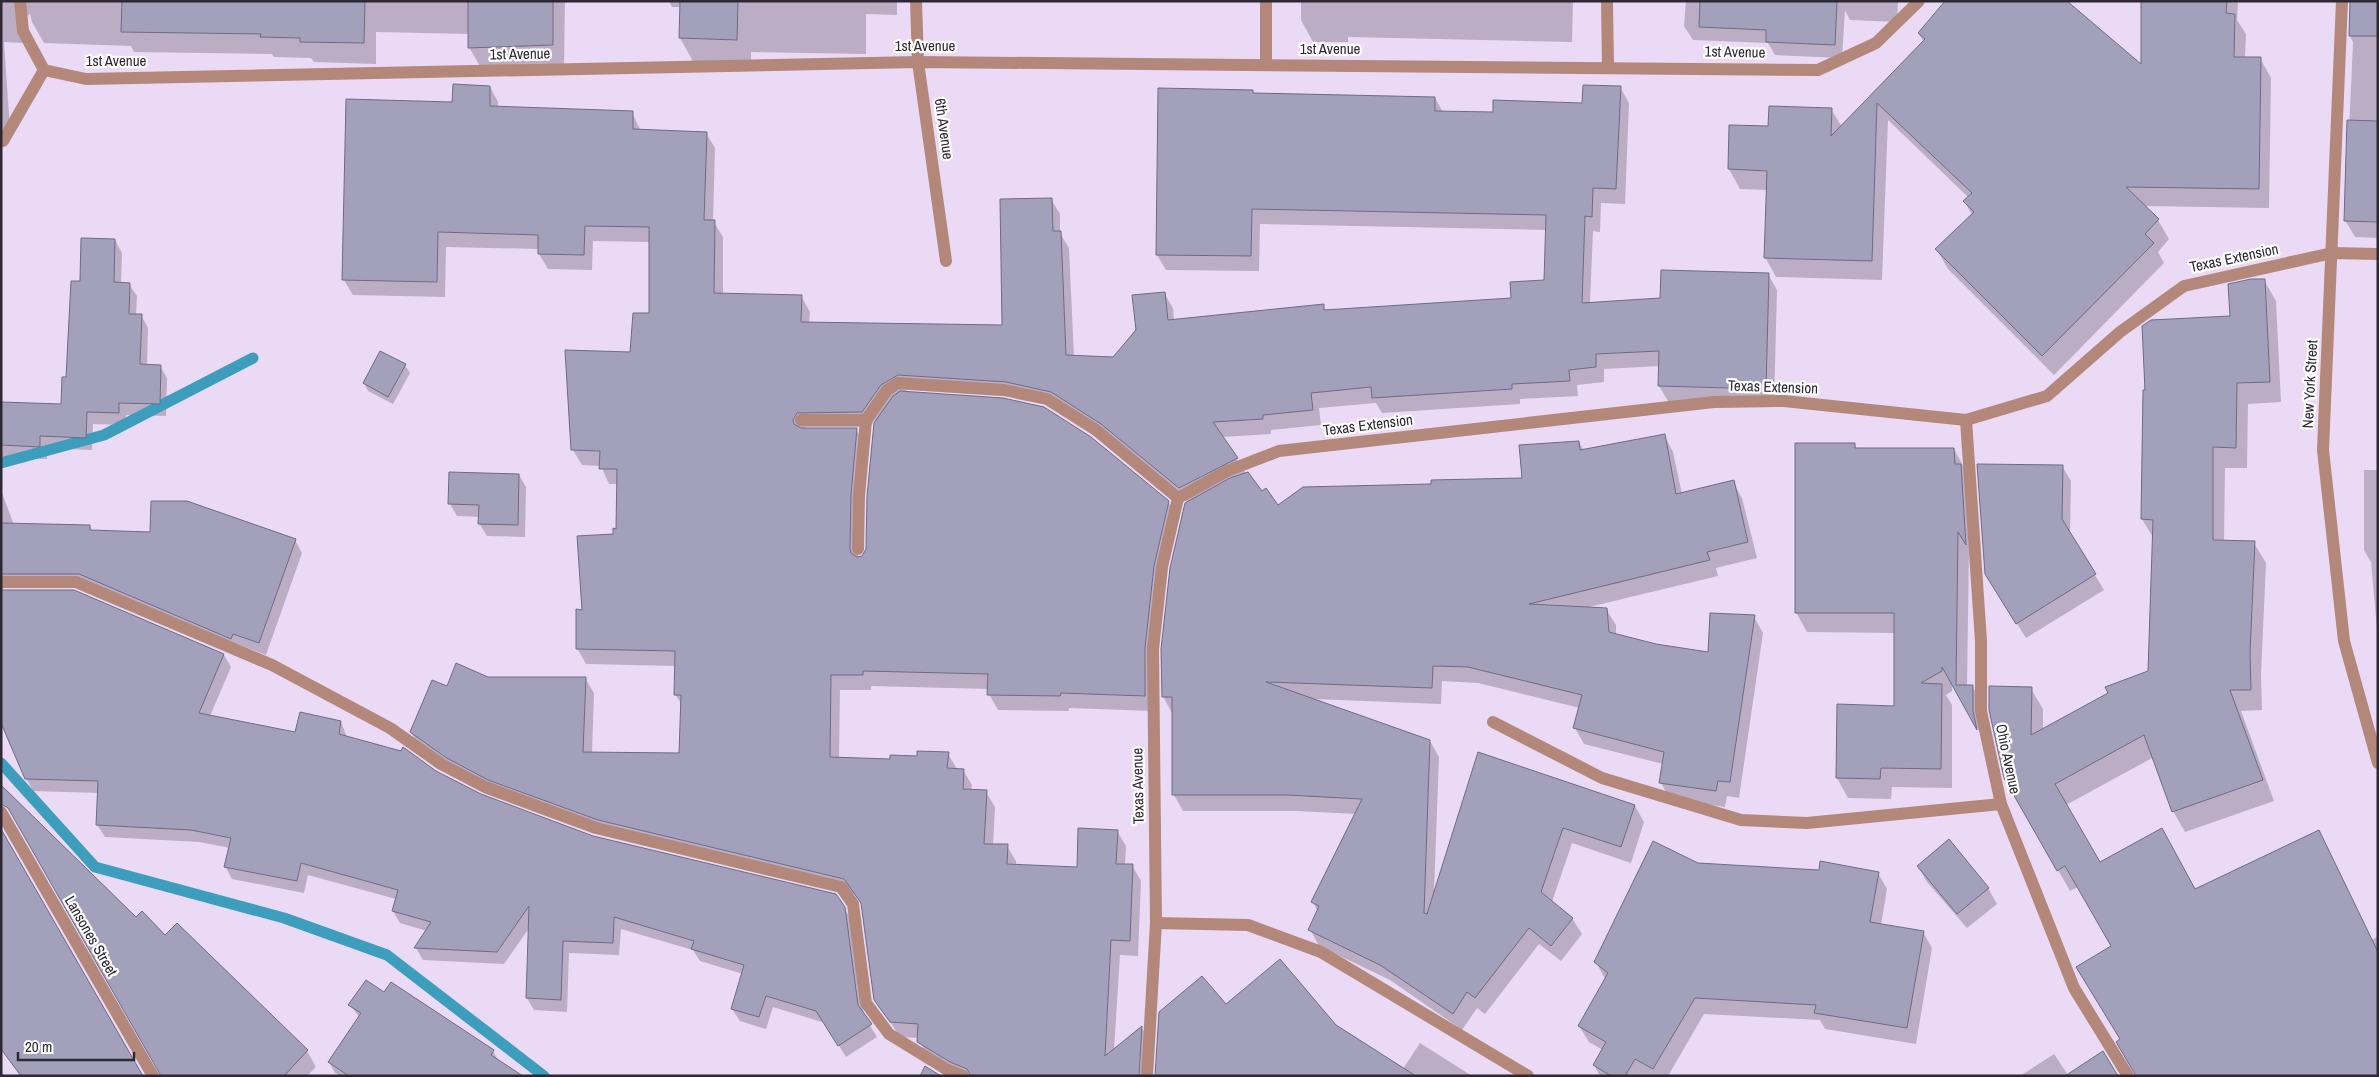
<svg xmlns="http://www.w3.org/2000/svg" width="2379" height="1077" font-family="'Archivo Narrow',sans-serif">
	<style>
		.shadow { fill: #0003; fill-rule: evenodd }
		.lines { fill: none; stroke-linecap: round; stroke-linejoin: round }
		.stream { stroke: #3d9dbd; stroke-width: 11 }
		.building { fill: #a3a0bc; stroke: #6e6b85 }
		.lane { stroke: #b4877b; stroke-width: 12 }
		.street { stroke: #b4877b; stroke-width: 12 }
		.labels { text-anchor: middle; stroke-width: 4.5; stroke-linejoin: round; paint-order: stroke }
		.street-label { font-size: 15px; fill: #2d2832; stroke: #fff }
	</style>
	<rect width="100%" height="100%" fill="#eadaf5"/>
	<g class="shadow">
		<path d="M1 1H565L564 66 481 68 469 47V34L376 32V64L314 62 311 58 274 57 272 54 134 52 131 46 44 43 32 22 30 14 24 18 25 43 4 42 10 129 1 130Z"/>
		<path d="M669 1H897V15L866 14V54L751 52V64L694 63 680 38 681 7H672Z"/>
		<path d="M1301 1H1573L1572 42 1348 37V42H1313L1301 20Z"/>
		<path d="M1686 1H1898L1897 22 1850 20 1845 10 1842 58 1775 55 1768 43 1693 40 1684 26Z"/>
		<path d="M2142 1H2238L2237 20 2246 34 2245 58H2260L2271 78 2269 208 2144 206 2158 220 2169 239 2158 252 2164 263 2054 375 1948 269 1937 250 1972 215 1965 202 1969 198 1888 120 1882 280 1776 277 1765 257 1767 190 1740 189 1729 169 1730 126 1770 128 1831 109 1842 127 1924 42 1919 34 2142 67Z"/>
		<path d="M2378 1V238L2355 237 2345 220 2353 42 2350 36Z"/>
		<path d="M490 87 498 102V107L632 113 641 131 706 133 715 148 713 221 723 237V295L801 296 810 312 809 323 1003 327 1051 199 1060 214V233L1069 248 1074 357 1113 358 1164 293 1173 308 1174 321 1323 305 1326 311 1513 299 1545 281 1547 230 1260 224 1259 271 1166 270 1157 255 1253 91 1254 94 1435 98 1443 112 1494 113 1583 105 1620 87 1629 103 1625 204 1601 203 1600 232 1593 231 1590 303 1662 299 1768 274 1777 290 1774 404 1668 401 1659 386 1660 366 1604 369V382L1577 385 1578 396 1520 399V404L1382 413 1376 403 1319 408 1321 425 1271 430V434L1222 437 1246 474 1262 493 1278 507 1432 485 1523 479 1579 442 1584 451 1664 435 1673 452 1682 494 1733 482 1742 498 1757 558 1716 568 1718 576 1589 607 1606 609 1616 625V635L1655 645 1709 653 1754 617 1763 633 1739 798 1727 796 1725 807 1670 799 1661 783 1663 764 1584 744 1575 728 1580 708 1478 683 1442 681 1441 704 1313 699 1430 741 1439 757 1434 892 1479 754 1635 806 1644 822 1631 863 1572 843 1552 902 1572 918 1582 934 1561 961 1539 944 1485 1014 1477 1008 1462 1030 1390 980 1319 946 1310 929 1318 912 1313 902 1356 814 1297 811H1183L1174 795 1172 713 1163 696 1188 503 1111 439 1061 407 1015 397 907 390 902 393 1168 502 1177 517 1162 582 1153 711 1069 708V711L998 710 989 694V689L871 686V690H840L839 758 891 760 948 754 957 769 963 770 972 785 971 791 986 792 995 807 993 845 1007 846 1016 861V866L1078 868 1117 831 1126 846 1125 865H1132L1141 881 1138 956 1120 955 1114 1050 1141 1027 1150 1042 1148 1076H958L927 1057 919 1038 900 1037 875 999 863 907 854 894 498 795 420 747 411 732 447 688 488 678H585L594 693 592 753 681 754 682 705 675 694 676 666 586 664 577 648 583 611 617 530 618 484H609L601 466 582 465 573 450 632 353 650 314V242L593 241 592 270 548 269 539 254V249L446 247 445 297 353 295 344 280 454 103ZM875 420 868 497 867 549 863 557 858 558 859 511 865 445 856 429H806V427H870Z"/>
		<path d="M115 240 122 253 121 284H129L137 296 136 315H141L148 328 147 366H160L167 378 166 416 126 415 125 425 93 424 92 450 47 448V459L14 458 13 465 1 464V404L62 406 81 282Z"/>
		<path d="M2264 280 2276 301 2281 402 2248 404 2247 468H2225L2224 542 2254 543 2266 563 2261 675 2262 710 2241 711 2274 801 2185 832 2173 811 2154 757 2066 805 2100 864 2195 890 2318 831 2372 940 2378 936V1076L2122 1040 2112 947 2078 887 2070 891 2005 777 2031 689 2043 709V730L2149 672 2154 539 2142 519 2145 361 2231 317Z"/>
		<path d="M381 352 405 365 410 373 393 404 368 391 364 383Z"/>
		<path d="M1855 445 1858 450 1954 449 1965 469 1969 548 1967 686H1972L1984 706 1986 743 1952 684V691L1946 695 1952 705V788L1892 787 1891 799 1848 798 1837 778 1895 707V633L1807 632 1796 612Z"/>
		<path d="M2062 466 2071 481 2070 534 2104 590 2026 638 1995 589Z"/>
		<path d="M2364 470H2378V640L2371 562 2364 550Z"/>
		<path d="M519 475 526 487 525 537 487 536 479 523 480 517 457 516 450 504Z"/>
		<path d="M1 490 14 525 90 526 92 531 295 540 302 553 266 655 87 586H8L1 590Z"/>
		<path d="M224 655 231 667 210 716 296 734 341 722 347 737 436 772 481 795 593 837 844 908 852 921 864 1016 877 1037 846 1057 825 1023 773 1007 766 1029 740 1021 732 1009 743 974 700 961 693 950 621 929 619 955 569 953 567 1012 534 1010 527 998 530 927 504 964 423 960 416 948 427 931 400 923 393 911 396 899 308 875 304 893 232 879 225 866 230 848 199 842 105 837 97 825 99 793 33 791 26 778Z"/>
		<path d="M1698 864 1878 873 1887 889 1881 925 1923 932 1932 948 1916 1044 1825 1029 1820 1020 1704 1014 1668 1076H1600L1594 1065 1603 1050 1589 1042 1579 1026 1605 979 1596 962Z"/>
		<path d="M1918 866 1988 888 1997 904 1967 928 1927 882Z"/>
		<path d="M136 919 165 936 307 1051 316 1067 307 1076H161Z"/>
		<path d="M384 994 493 1051 499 1062 520 1076H340L335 1073 329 1062 360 1018 350 1005Z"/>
		<path d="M1226 1006 1335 1026 1403 1069 1420 1043 1472 1076H1163Z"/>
		<path d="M2054 1054 2068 1075 2118 1076H2020Z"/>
	</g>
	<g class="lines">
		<g class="stream">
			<path d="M1 463 104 435 253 358"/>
			<path d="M1 763 95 867 284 918 387 955 544 1076"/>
		</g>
	</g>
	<g class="building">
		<path d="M122 1H365L364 43 300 42V38L260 37 261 34 121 32Z"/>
		<path d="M468 1H553V45L468 48Z"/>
		<path d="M680 1H738L737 40 679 38Z"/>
		<path d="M1700 1H1837L1835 45 1766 42V30L1699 27Z"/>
		<path d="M1945 1H2067L2141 64V1H2227L2226 13 2235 14 2234 57H2261L2259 189 2126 187 2159 219 2145 234 2154 243 2042 356 1935 249 1974 212 1963 201 1972 193 1877 103 1872 261 1764 258 1767 171 1728 169 1729 125 1768 126 1769 106 1832 108 1831 136 1925 39 1918 33Z"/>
		<path d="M2350 1H2378V36H2349Z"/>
		<path d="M453 84 490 86V106L633 111V129L707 132 704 220H715L714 293 802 295 801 322 1002 325 1000 199 1052 198 1053 231H1061L1066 355 1113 357 1136 330 1132 295 1165 292 1168 320 1324 304V310L1511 298 1510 282 1544 280 1546 215 1252 209 1251 256 1156 255 1158 88 1253 90V93L1435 97V111L1493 112V100L1582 103 1583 85 1621 86 1616 189 1593 188 1592 217 1585 216 1582 303 1660 298 1661 270 1769 273 1766 389 1658 386 1659 351 1596 354V367L1569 370 1570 381 1512 384V389L1372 398 1371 387 1311 393 1313 410 1263 415V419L1213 422 1238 458 1179 488 1101 424 1051 392 1006 382 898 375 881 385 862 412 797 413 793 420 794 424 801 428H857L851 495 850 549 851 553 857 557 862 556 866 549 867 496 874 423 893 396 900 391 1003 398 1044 407 1091 437 1169 501 1154 566 1145 648V696L1061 693 1060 696 987 695 988 674 863 671V675H831L830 757 890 759V755L917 756V751L949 752 947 768 964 769 963 789 987 790 984 844H1008L1007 864 1077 867 1078 828 1118 830 1116 864H1133L1130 941 1111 940 1105 1056 1142 1026 1139 1076H971L967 1069 950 1062 917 1042 918 1024 890 1022 874 1000 861 903 844 879 598 820 488 780 445 757 410 732 432 680 447 686 456 663 488 677H586L583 752 679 753 681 695H674L675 651 576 649V609L582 610 577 536 613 534V528L616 529 617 469H599L600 451 571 450 565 350 630 352 633 313H649V227L585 226 584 255 538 254V235L438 232 437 282 342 280 346 99 452 102Z"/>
		<path d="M2347 120 2378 121V222L2344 221Z"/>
		<path d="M81 238 115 239 114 282 130 283 129 314H142L140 364 161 365 160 404 119 403V413L87 412 86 438 40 436V447L1 445V402L61 404 62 377H66L71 281H80Z"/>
		<path d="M2251 279H2265L2270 382 2237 383 2236 448 2213 447V540L2255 541 2250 653 2251 690H2230L2263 780 2172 812 2144 735 2055 784 2100 862 2162 828 2195 889 2319 830 2378 952V1076H2136L2116 1042 2120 1039 2076 967 2111 946 2065 866 2057 871 2004 778 1989 710V686L2032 687 2031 735 2108 693 2105 687 2148 671 2153 520 2141 519 2143 390H2145L2142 326 2151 320 2230 316 2228 284Z"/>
		<path d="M380 351 406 364 388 397 363 383Z"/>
		<path d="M1665 434 1676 494 1734 480 1748 542 1707 552 1710 560 1529 604 1607 608 1609 632 1656 644 1708 652 1710 613 1755 615 1730 782 1718 781 1716 791 1659 783 1664 752 1573 728 1582 695 1468 667 1433 666 1432 688 1266 682 1430 740 1424 913 1427 914 1478 752 1635 805 1621 847 1563 828 1541 892 1573 918 1551 946 1529 928 1475 998 1467 992 1453 1014 1380 965 1308 930 1319 906 1311 902 1362 799 1287 795H1172V697H1162L1161 649 1170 568 1185 503 1230 478 1248 472 1262 491 1266 488 1278 505 1303 487 1431 484V480L1522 478 1519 445 1579 441 1580 450Z"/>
		<path d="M1795 443H1855V448H1954L1955 464H1961L1966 545 1958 532 1956 685H1973V711L1977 730 1942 667V671L1921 683 1942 684 1941 769 1881 768 1880 779 1836 778 1837 704 1894 706V613H1795Z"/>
		<path d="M1977 464 2063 465 2062 519 2096 574 2016 624 1985 574Z"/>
		<path d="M449 472 519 474 518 525 478 524 479 505 448 504Z"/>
		<path d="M151 501H187L296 539 259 643 233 634 231 639 79 574H1V523L90 525V530L150 532Z"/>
		<path d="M1 590H74L224 654 199 713 295 732 300 712 341 721 339 734 401 751 403 747 436 771 481 794 593 836 836 894 845 907 858 1005 872 1024 838 1046 816 1011 766 996 759 1017 731 1009 744 965 691 949 694 941 614 917 613 943 563 941 561 1000 526 998 529 906 497 952 414 948 431 922 392 911 398 890 301 863 297 881 224 867 231 838 191 830 96 825 98 781 25 779 1 723Z"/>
		<path d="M1 785 136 917 142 911 165 935 177 923 308 1050 284 1076H161L8 808 1 804Z"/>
		<path d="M1 829 143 1076H21L1 1049Z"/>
		<path d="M1949 839 1989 888 1957 914 1917 866Z"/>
		<path d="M1653 841 1698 863 1819 870 1820 861 1879 872 1870 922 1924 931 1907 1028 1814 1013 1816 1005 1695 998 1653 1069 1635 1059 1625 1076H1611L1593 1065 1606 1042 1578 1026 1608 973 1594 962Z"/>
		<path d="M1280 959 1336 1025 1416 1076H1155L1159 1012 1202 976 1226 1004Z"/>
		<path d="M366 980 384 992 391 982 494 1050 491 1055 523 1076H349L328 1062 361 1013 348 1005Z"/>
		<path d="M2103 1051 2118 1076H2065Z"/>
		<path d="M925 1066 941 1076H920Z"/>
	</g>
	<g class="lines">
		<path class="lane" d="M3 141 44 70"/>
		<g class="street">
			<path d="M20 1 23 31 44 70 86 79 918 62 1818 70 1876 43 1919 1"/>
			<path d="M916 1 918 62 946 261"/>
			<path d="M1266 1V65"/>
			<path d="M1607 1 1608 67"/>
			<path d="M2342 1 2323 450 2344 641 2378 763"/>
			<path d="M801 420H866L887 390 898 383 1004 390 1047 399 1096 430 1178 498"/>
			<path d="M1966 420 1981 641V711L2001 804 2074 988 2128 1076"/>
			<path d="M1178 498 1227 471 1279 451 1714 402 1784 401 1966 420 2047 396 2120 332 2184 286 2332 253 2378 254"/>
			<path d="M858 549 859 496 866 420"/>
			<path d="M1 582H76L272 665 390 728 441 764 485 787 596 828 841 887 853 904 866 1003 889 1034 946 1069 963 1076"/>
			<path d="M1493 722 1602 778 1741 820 1807 823 2001 804"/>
			<path d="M1 812 153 1076"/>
			<path d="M1156 923 1248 925 1321 952 1528 1076"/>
			<path d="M1147 1076 1156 923 1153 649 1162 567 1178 498"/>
		</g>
	</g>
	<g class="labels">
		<g class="street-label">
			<text x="925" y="51">1st Avenue</text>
			<text x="1330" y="54">1st Avenue</text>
			<text transform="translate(1735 52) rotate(1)" y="5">1st Avenue</text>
			<text transform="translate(520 54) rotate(-1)" y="5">1st Avenue</text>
			<text x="116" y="66">1st Avenue</text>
			<text transform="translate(944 129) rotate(82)" y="5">6th Avenue</text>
			<text transform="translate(2234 258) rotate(-12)" y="5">Texas Extension</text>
			<text transform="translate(2310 384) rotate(-87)" y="5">New York Street</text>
			<text transform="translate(1773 387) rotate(2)" y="5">Texas Extension</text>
			<text transform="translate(1368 425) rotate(-7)" y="5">Texas Extension</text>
			<text transform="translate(2008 759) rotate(78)" y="5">Ohio Avenue</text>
			<text transform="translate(1138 786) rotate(-91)" y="5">Texas Avenue</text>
			<text transform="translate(91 936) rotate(60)" y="5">Lansones Street</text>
		</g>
	</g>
	<rect width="2379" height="1077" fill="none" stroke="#2d2832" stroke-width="5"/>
	<path d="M18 1052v8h116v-8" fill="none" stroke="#2d2832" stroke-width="2.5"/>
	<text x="25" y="1052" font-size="15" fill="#2d2832" stroke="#ffffff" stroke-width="4" paint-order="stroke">20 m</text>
</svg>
